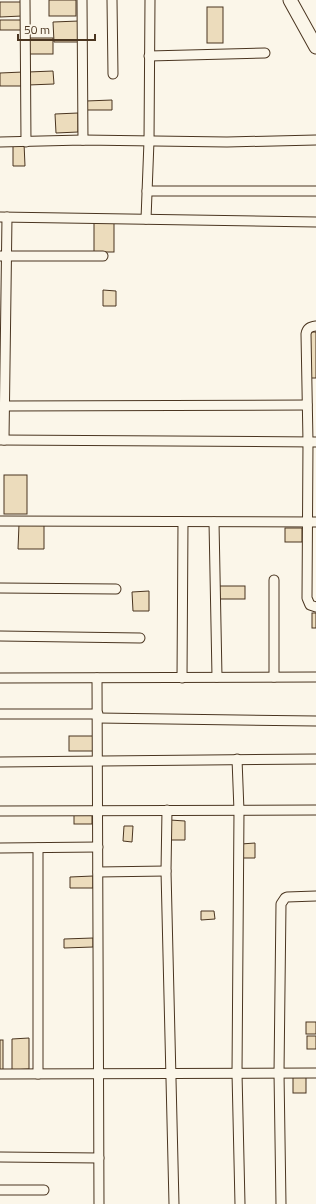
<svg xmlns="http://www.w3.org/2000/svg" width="316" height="1204" font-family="'Titillium Web',sans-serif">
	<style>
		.building { fill: #ecdcbc; stroke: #4a3520 }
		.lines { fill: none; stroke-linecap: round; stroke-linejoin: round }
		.street-casing { stroke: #4a3520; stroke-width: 11 }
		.secondary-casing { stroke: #4a3520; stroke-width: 15 }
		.street { stroke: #fbf6e9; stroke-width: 9 }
		.secondary { stroke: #fbf6e9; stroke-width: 13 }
	</style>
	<rect width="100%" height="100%" fill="#fbf6e9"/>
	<g class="building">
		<rect x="49" y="0" width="27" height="16"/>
		<path d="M0 2H21L22 16 0 17Z"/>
		<rect x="207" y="7" width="16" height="36"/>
		<rect x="0" y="20" width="23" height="10"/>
		<path d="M79 21V42H54L53 22Z"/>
		<rect x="26" y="38" width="27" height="16"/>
		<path d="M53 71 54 84 28 85V72Z"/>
		<path d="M23 72V86H0V73Z"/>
		<path d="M112 100V110H86V101Z"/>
		<path d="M78 113V132L56 133 55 114Z"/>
		<path d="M13 143H24L25 166H13Z"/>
		<rect x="94" y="222" width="20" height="30"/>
		<path d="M103 290 116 291V306H103Z"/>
		<path d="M309 332H316V378H308Z"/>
		<rect x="4" y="475" width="23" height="39"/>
		<path d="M19 524 44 525V549H18Z"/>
		<rect x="285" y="528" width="17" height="14"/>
		<rect x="216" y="586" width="29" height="13"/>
		<path d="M149 591V611H133L132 592Z"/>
		<rect x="312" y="613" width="4" height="15"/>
		<rect x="69" y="736" width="24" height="15"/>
		<rect x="74" y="811" width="18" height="13"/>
		<path d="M170 820 185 821V840H170Z"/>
		<path d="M124 826H133L132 842 123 841Z"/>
		<path d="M255 843V858H241V844Z"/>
		<path d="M93 876V888H70V877Z"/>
		<path d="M201 911H214L215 919 201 920Z"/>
		<path d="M93 938V947L64 948V939Z"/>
		<rect x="306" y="1022" width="10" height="12"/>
		<rect x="307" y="1036" width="9" height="13"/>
		<path d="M29 1038V1069L12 1070V1039Z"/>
		<rect x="0" y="1040" width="3" height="30"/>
		<rect x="293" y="1076" width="13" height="17"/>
	</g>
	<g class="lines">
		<defs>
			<g id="street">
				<path d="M25 0 26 142"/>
				<path d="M82 0 83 140"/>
				<path d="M112 0 113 74"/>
				<path d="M149 56 265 53"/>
				<path d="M0 142 83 140 227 142 316 140"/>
				<path d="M147 191H316"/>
				<path d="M0 217 316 222"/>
				<path d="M146 219 149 141 150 0"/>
				<path d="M0 256H103"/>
				<path d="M316 326C310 327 307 328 306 334L308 442 307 598 310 605 316 607"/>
				<path d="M5 406 307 405"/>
				<path d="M0 440 316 442"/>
				<path d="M4 440 7 217"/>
				<path d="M0 521 316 522"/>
				<path d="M214 522 217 677"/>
				<path d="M0 588 116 589"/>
				<path d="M0 636 140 638"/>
				<path d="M274 677V580"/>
				<path d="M0 678 316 677"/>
				<path d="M97 678 99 1204"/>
				<path d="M182 678 183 522"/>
				<path d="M0 714H98"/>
				<path d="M98 718 316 721"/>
				<path d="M237 759 239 811 237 1073 240 1204"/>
				<path d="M0 762 316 759"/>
				<path d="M167 810 166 871 174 1204"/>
				<path d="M0 811 316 810"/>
				<path d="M0 848 98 847"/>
				<path d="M98 872 166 871"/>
				<path d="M0 1074 316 1073"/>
				<path d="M38 1074V848"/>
				<path d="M0 1157 99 1158"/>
				<path d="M0 1190H44"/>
				<path d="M281 1204 279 1073 281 904 285 898 287 897 316 896"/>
			</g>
			<path id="secondary" d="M290 0 316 47"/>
		</defs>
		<use href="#street" class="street-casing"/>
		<use href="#secondary" class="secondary-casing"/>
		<use href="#street" class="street"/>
		<use href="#secondary" class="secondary"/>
	</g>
	<path d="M18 34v6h77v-6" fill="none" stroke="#4a3520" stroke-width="2"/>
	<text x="24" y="34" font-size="12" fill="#4a3520" stroke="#fbf6e9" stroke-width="3" paint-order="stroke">50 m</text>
</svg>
